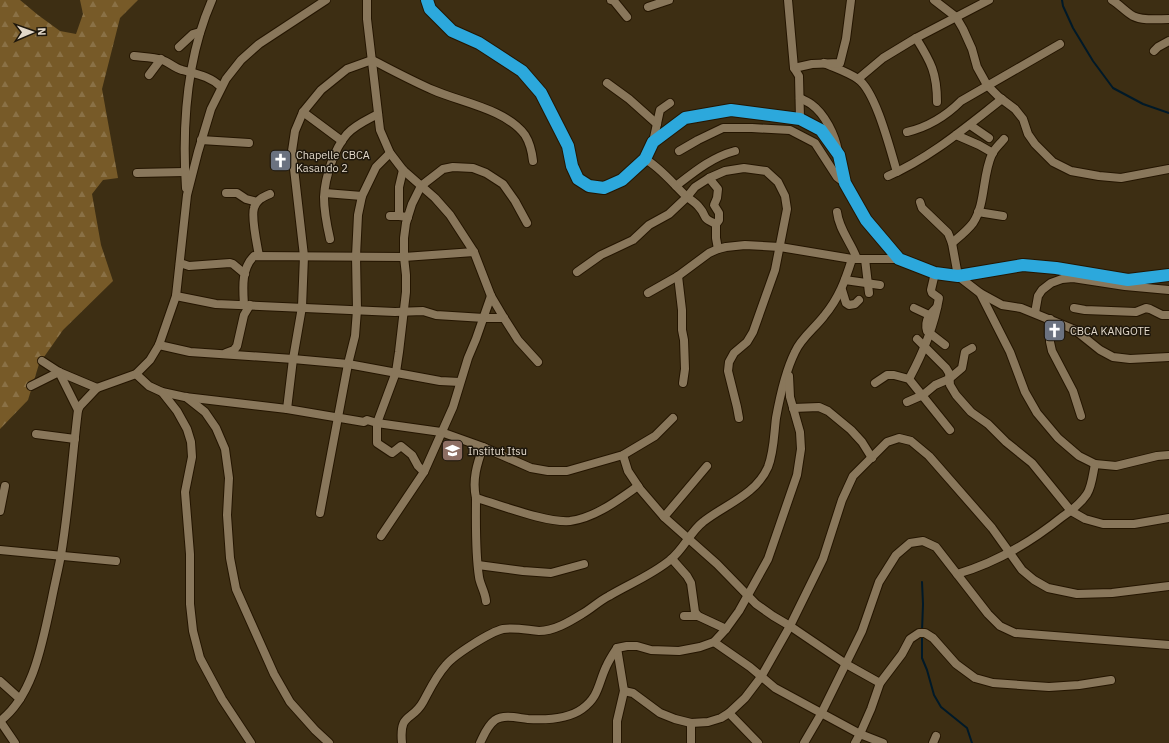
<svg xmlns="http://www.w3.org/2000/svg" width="1169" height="743" font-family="'IBM Plex Sans',sans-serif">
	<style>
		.forest { fill: url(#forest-firs) }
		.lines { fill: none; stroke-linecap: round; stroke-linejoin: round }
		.stream { stroke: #001928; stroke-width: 2 }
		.minor-casing { stroke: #241500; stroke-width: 10 }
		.highway-casing { stroke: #241500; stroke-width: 14 }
		.minor { stroke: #89775b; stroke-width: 8 }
		.highway { stroke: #2ca8dc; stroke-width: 12 }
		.labels { text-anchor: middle; stroke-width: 3; stroke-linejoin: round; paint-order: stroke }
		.poi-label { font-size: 11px; fill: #e2d8c9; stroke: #1e170c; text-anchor: start }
	</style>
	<defs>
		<pattern id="forest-firs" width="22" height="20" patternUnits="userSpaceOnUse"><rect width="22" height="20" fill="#775a28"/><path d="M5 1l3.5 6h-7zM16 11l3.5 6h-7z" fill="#8a7146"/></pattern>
	</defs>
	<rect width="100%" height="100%" fill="#3d2e13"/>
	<path class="forest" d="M0 0H20L38 15 60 31 76 34 83 14 80 0H138L120 18 102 89 118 178 103 180 92 194 101 245 113 281 63 330 39 364 28 400 0 429Z"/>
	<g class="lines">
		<g class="stream">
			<path d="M1062 0 1063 6 1073 28 1093 61 1113 88 1143 104 1169 113"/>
			<path d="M922 631 923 604 922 582"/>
			<path d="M922 635V658L927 670 934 695 941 707 967 728 972 743"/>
		</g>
		<defs>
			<g id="minor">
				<path d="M367 0V19L380 130 390 153 403 170 435 198 450 215 474 252 491 296 504 318 518 340 538 362"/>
				<path d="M611 0 614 1 627 17"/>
				<path d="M788 0 794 68 799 76 800 119"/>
				<path d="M934 0 956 17 963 29 972 49 977 67 987 85 999 97 1015 109 1023 119 1028 134 1035 144 1053 162 1071 171 1099 176 1121 178 1169 169"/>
				<path d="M1112 0C1120 5 1126 12 1133 16 1143 21 1158 19 1169 19"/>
				<path d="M648 7 669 0"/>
				<path d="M916 38C931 62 937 73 937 102"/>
				<path d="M179 47 193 34 200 32"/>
				<path d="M1154 51 1158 47 1169 41"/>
				<path d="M134 56C143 57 154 57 162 60 169 62 174 68 182 70 196 74 210 76 221 87"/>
				<path d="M824 63C835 68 848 72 858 79 876 92 890 149 897 172"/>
				<path d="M794 68 812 64 840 63 846 39 851 0"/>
				<path d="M149 75 161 59"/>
				<path d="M858 79 883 58 916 38 989 0"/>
				<path d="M607 83 629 99 657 124"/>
				<path d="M800 98C804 100 808 102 811 104 825 114 835 135 838 151"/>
				<path d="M303 112 342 141"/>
				<path d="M970 125 989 138"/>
				<path d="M907 132C928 127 946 116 961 101L1060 44"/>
				<path d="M956 135 979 145 993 153"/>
				<path d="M201 140 249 143"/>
				<path d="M653 142 660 110 670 103"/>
				<path d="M679 151 698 140 723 128H752L790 130 815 143 837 177 845 183"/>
				<path d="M645 159C661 168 673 184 687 197 691 200 696 203 699 207 708 217 700 217 716 224"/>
				<path d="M403 170 399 187V216L408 217"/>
				<path d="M137 173 185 172"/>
				<path d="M888 176C930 158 966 127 1002 99"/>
				<path d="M709 178 718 189 717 198 714 205 719 213V220L716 224V238L718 249"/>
				<path d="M676 186C694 172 712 157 735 151"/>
				<path d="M186 188C182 126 187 57 212 0"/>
				<path d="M226 193H237L246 199 257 202"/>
				<path d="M325 193 362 196"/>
				<path d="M920 202 922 208 948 233 952 243 958 276 980 293 1010 352 1025 392 1037 413 1058 438 1079 456 1095 464 1116 466 1157 456 1169 455"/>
				<path d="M837 212C839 230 851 242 857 259"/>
				<path d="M978 212 1003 216"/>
				<path d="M390 216H399"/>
				<path d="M330 239C327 226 324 211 324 197 325 177 334 149 347 134 355 125 367 120 378 114"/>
				<path d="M952 243C959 237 967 231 973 223 986 203 982 176 992 154 995 148 1000 144 1004 139"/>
				<path d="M259 256C257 244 251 218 254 208 256 200 263 197 270 194"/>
				<path d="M865 259 869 293"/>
				<path d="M180 263 189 266 230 263 233 264 245 274"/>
				<path d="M577 272 601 255 633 240 649 225 669 214 687 197 695 187 709 178 725 171 744 168 766 171 778 182 785 196 787 209 775 270 753 332 747 342 734 353 729 362 728 371 737 407 739 418"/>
				<path d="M678 276 682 310V330L684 340 685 369 683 383"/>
				<path d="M845 280 880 285"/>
				<path d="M842 290 846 303 849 305 855 304 859 300"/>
				<path d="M648 293 678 276 709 253 718 249 726 247 745 245 780 247 852 259H899"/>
				<path d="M980 293 1002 305 1021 308 1075 330 1100 350 1113 357 1130 359 1169 357"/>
				<path d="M176 296 216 304 395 312 423 311 436 315 484 318H504"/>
				<path d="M244 305C243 288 241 269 254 256L404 257 474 252"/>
				<path d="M937 307C930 314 924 320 927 331L945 345"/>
				<path d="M914 308 929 315"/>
				<path d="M1074 308 1085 310 1136 312 1146 308 1150 309 1162 315H1169"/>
				<path d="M1035 313 1038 296 1042 290 1051 283 1062 279 1073 278 1125 286 1169 290"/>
				<path d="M1050 319V342L1052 351 1073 391 1081 416"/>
				<path d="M917 339 946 368 949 373 950 385 956 395 971 412 988 424 1006 442 1032 463 1071 511 1085 519 1103 524H1134L1169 518"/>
				<path d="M159 345 190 352 293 359 348 364 440 381 460 382"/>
				<path d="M226 353 234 350 237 346 244 315 250 305"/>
				<path d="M42 361 59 372 97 388"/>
				<path d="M136 374 149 386 162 392 185 397 287 409 364 422 367 420 377 423 441 432 483 447 531 468 548 471H567L623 455 655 436 673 418"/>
				<path d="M909 379C923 353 934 327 939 298L932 293 931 290 935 273"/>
				<path d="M875 383 887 375H894L909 379 950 430"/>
				<path d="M31 386 59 372 78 410"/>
				<path d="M162 392 177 411 187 429 191 442 192 457 185 492 190 554V604L193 631 200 658 222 699 251 743"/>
				<path d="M186 397 205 412 216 428 225 449 229 478 227 515 230 558 236 589 274 674 290 702 315 730 329 743"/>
				<path d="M907 402 923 395 935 385 949 379 962 368 965 352 972 348"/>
				<path d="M793 408 819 407 828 411 851 430 862 442 872 458"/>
				<path d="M287 409 293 359 302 307 304 256 292 151 295 131 303 112 321 90 347 69 372 60C392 70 412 81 433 90 460 102 506 109 525 135 530 143 532 152 533 161"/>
				<path d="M36 434 75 439"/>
				<path d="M483 447C477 464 472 480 476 498 476 524 475 551 479 577 480 585 485 591 486 601"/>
				<path d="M623 455 628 471 640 489 664 517 717 564 756 604 773 616 790 626 846 664 880 683"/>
				<path d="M424 472 418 466 412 455 401 446 392 453 377 443V423L396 372 399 352 406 292V275L404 257V238L406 223 412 204 421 186 443 169 453 167 473 168 486 173 503 184 515 201 527 223"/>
				<path d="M476 498C501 505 546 523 570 521 595 518 618 500 638 486"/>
				<path d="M0 511 5 486"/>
				<path d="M320 513 348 364 355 336 357 310 356 256 358 215 362 196 376 167 390 153"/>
				<path d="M664 517 707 466"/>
				<path d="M381 536 424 472 453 407 468 358 476 339 491 296"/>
				<path d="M0 550 116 561"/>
				<path d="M672 559 687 576 691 583 695 612 698 616 726 629"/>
				<path d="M478 565 523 571 551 573 584 564"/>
				<path d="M957 574C995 563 1031 542 1062 517 1071 511 1081 503 1087 494 1092 486 1093 473 1095 464"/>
				<path d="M684 616H698"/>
				<path d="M714 642 750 667 775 688 860 734 883 743"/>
				<path d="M0 681 20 699"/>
				<path d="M624 691 633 693 660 713 675 719 691 723 708 722 721 718 729 713 745 698 761 677 790 626 823 559 842 500 853 476 887 442 899 438 911 441 929 456 992 528 1022 570 1034 580 1048 588 1077 594 1112 593 1169 586"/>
				<path d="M729 713 758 743"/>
				<path d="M0 721C34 695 42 643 51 603 54 587 58 571 61 555 69 507 72 459 78 410L80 406 97 388 136 374 150 360 159 345 176 296 187 195 198 152 211 109 226 79 241 60 259 44 326 0"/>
				<path d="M0 721 15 743"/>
				<path d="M402 743C399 712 412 722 423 702 430 689 436 676 446 665 454 655 490 632 503 629 515 627 527 630 539 631 554 631 569 622 582 614 591 609 599 601 609 596 629 584 652 575 670 560 684 549 690 532 703 522 724 505 756 495 768 467 774 452 774 434 776 418 780 396 785 372 795 352 801 338 815 328 824 316 839 298 845 281 852 259"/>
				<path d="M480 743C484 735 487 726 495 720 504 714 518 718 528 719 545 720 568 719 582 709 599 697 598 684 606 667 609 660 613 654 617 648L627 646H637L651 650 679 651 700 647 714 642 726 629 739 611 768 559 797 475 801 449 800 432 790 397 789 376"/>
				<path d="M617 743V721L624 691 617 648"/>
				<path d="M691 743V723"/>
				<path d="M804 743 821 714 862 631 879 582 896 555 910 543 923 541 936 547 988 614 1000 626 1015 633 1169 645"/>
				<path d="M855 743 860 734 871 709 880 683 902 654 910 639 919 633H925L933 638 956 664 975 678 993 683 1049 687 1079 685 1111 680"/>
				<path d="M933 743 936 736"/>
			</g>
			<path id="highway" d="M427 0 430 9 452 31 479 43 522 71 541 93 568 146 572 166 578 179 589 186 604 188 622 180 645 159 653 142 685 118 731 110 800 119 821 130 839 155 845 183 866 220 899 259 935 273 958 276 1023 265 1056 268 1128 280 1169 275"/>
		</defs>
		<use href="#minor" class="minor-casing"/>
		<use href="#highway" class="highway-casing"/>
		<use href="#minor" class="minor"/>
		<use href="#highway" class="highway"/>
	</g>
	<defs>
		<symbol id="church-square" viewBox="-11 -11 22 22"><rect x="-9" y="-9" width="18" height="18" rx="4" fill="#6b7280" stroke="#1e170c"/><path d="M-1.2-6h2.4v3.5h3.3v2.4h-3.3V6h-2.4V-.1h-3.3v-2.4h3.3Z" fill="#fff"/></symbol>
		<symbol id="school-square" viewBox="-11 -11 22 22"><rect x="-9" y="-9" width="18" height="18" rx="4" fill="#8d6e63" stroke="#1e170c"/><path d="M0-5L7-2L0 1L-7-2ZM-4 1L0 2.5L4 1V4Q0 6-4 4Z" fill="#fff"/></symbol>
	</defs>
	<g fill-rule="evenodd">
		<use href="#church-square" x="268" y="148" width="25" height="25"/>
		<use href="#church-square" x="1042" y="318" width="25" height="25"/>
		<use href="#school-square" x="440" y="438" width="25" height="25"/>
	</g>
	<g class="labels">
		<g class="poi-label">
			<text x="296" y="159">Chapelle CBCA<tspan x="296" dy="13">Kasando 2</tspan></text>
			<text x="1070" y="335">CBCA KANGOTE</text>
			<text x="468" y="455">Institut Itsu</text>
		</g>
	</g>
	<g transform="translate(32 32) rotate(88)" stroke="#1e170c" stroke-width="3" paint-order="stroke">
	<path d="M0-3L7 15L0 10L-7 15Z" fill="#e2d8c9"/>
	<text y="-6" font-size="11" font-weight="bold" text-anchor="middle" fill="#e2d8c9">N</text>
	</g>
</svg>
